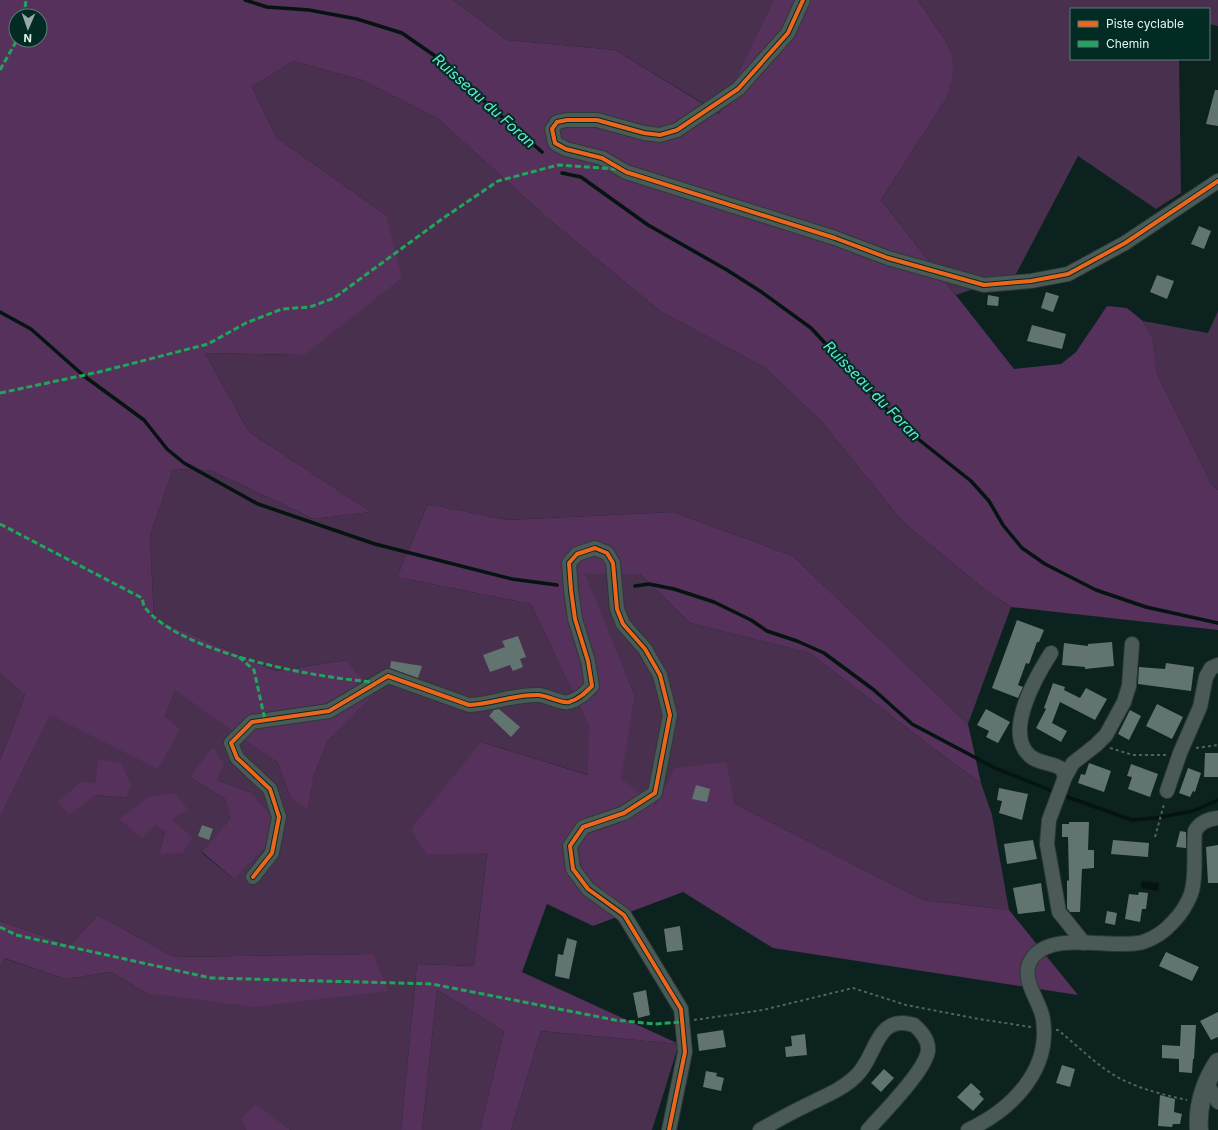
<svg xmlns="http://www.w3.org/2000/svg" width="1218" height="1130" font-family="Inter,sans-serif">
	<style>
		.green { fill: #49304e; fill-rule: evenodd }
		.forest { fill: #56315b; fill-rule: evenodd }
		.water { fill: #061411 }
		.lines { fill: none; stroke-linecap: round; stroke-linejoin: round }
		.stream { stroke: #061411; stroke-width: 3.5 }
		.building { fill: #617470 }
		.minor-casing { stroke: #2b3a36; stroke-width: 16 }
		.tertiary-casing { stroke: #2b3a36; stroke-width: 20 }
		.path { stroke: #53615f; stroke-width: 2; stroke-dasharray: 3 3; stroke-linecap: butt }
		.minor { stroke: #4b5a57; stroke-width: 14 }
		.tertiary { stroke: #4b5a57; stroke-width: 18 }
		.quiet { stroke: #20a55d; stroke-width: 3; stroke-dasharray: 6 3; stroke-linecap: butt }
		.cycleway-casing { stroke: #022b24; stroke-width: 6 }
		.cycleway { stroke: #eb651d; stroke-width: 4 }
		.labels { text-anchor: middle; stroke-width: 4; stroke-linejoin: round; paint-order: stroke }
		.water-label { font-size: 15px; font-style: italic; fill: #5cecd0; stroke: #022b24 }
	</style>
	<rect width="100%" height="100%" fill="#0b221e"/>
	<g class="green">
		<path d="M453 0H773L721 114 615 50 507 40Z"/>
		<path d="M918 0H1218V26L1209 24V9H1071V59H1179L1181 193 1156 209 1078 156 1016 274 956 295 881 200 946 99 947 43Z"/>
		<path d="M293 61 362 80 437 118 551 221 660 311 764 367 821 421 903 522 989 593 1011 607 968 724 793 556 673 512 507 520 428 504 397 577 531 604 589 727V775L481 742 427 855 487 852 474 966 417 964 401 1130H291L255 1105 240 1119 246 1130H0V966L3 958 65 979 111 972 146 993 372 954 174 957 98 915 70 945 0 921V817L50 714 165 717 175 689 278 763 290 797 308 808 314 776 327 742 373 694 347 660 276 671 154 618 150 536 173 469 210 470 314 519 371 512 249 432 205 353 304 355 386 215 277 138 252 87ZM190 777 217 780 250 792 234 879 202 853 230 819 225 799ZM96 783 126 798 95 795ZM155 825 193 838 159 854 165 832Z"/>
		<path d="M1218 311V490L1211 483 1157 374 1153 338 1143 321 1208 333Z"/>
		<path d="M584 574H640L690 623 810 653 933 748 981 783 992 815 1009 910 923 900 735 804 725 762 656 804 620 779 635 696Z"/>
		<path d="M0 674 25 695 0 760Z"/>
		<path d="M437 990 504 1031 480 1130H422Z"/>
		<path d="M541 1031 679 1044 652 1130H511Z"/>
	</g>
	<g class="forest">
		<path d="M0 0H453L507 40 615 50 720 114 773 0H918L947 43 953 61 952 80 946 99 881 200 1014 369 1061 364 1076 352 1107 306 1127 308 1143 321 1153 338 1157 374 1211 483 1218 490V630L1011 607 989 593 903 522 821 421 764 367 660 311 551 221 437 118 362 80 293 61 252 87 277 138 386 215 402 278 304 355 205 353 249 432 371 512 314 519 210 470 173 469 150 536 154 618 276 671 347 660 374 694 327 742 314 776 308 809 290 797 278 763 175 690 165 717 180 729 158 769 50 715 0 817V760L25 695 0 674ZM16 16H40V40H16Z"/>
		<path d="M428 504 507 520 673 512 793 556 968 724 981 783 933 748 810 653 690 623 640 574H585L635 696 621 779 656 804 675 768 726 762 735 804 923 900 1009 910 1078 995 773 948 683 892 593 926 547 904 522 972 679 1044 541 1031 511 1130H480L504 1031 437 990 422 1130H401L417 964 474 966 487 853 427 855 411 829 481 742 588 775 589 727 531 604 397 577Z"/>
		<path d="M213 747 224 764 217 780 250 792 273 818 266 846 234 879 202 852 230 819 225 799 190 777Z"/>
		<path d="M98 759 121 763 131 785 126 798 95 795 69 815 57 802 81 782 96 783Z"/>
		<path d="M175 793 188 810 171 819 193 838 182 853 159 854 165 832 155 825 142 838 119 819 150 796Z"/>
		<path d="M98 915 174 957 373 954 388 991 254 1007 146 993 111 972 65 979 4 958 0 966V921L70 945Z"/>
		<path d="M255 1104 291 1130H246L240 1119Z"/>
	</g>
	<path class="water" d="M1143 881 1159 883 1158 891 1142 888 1140 885Z"/>
	<g class="lines">
		<g class="stream">
			<path d="M245 0 267 7 309 10 357 19 402 33 448 65 475 93 542 152"/>
			<path d="M562 173 581 177 648 225 727 270 760 291 811 328 903 427 971 481 989 501 1003 525 1022 548 1045 564 1096 590 1146 607 1218 623"/>
			<path d="M0 312 31 329 84 376 144 420 167 449 184 463 258 504 375 544 512 579 557 585"/>
			<path d="M635 586 649 584 674 589 714 602 751 620 767 631 797 641 824 653 874 690 912 724 995 768 1057 793"/>
			<path d="M1062 795 1132 820 1156 818 1193 811 1218 800"/>
		</g>
	</g>
	<g class="building">
		<path d="M1215 90H1218V126L1206 124Z"/>
		<path d="M1199 226 1211 231 1204 249 1191 244Z"/>
		<path d="M1157 275 1174 281 1167 299 1150 292Z"/>
		<path d="M1046 292 1059 296 1053 312 1041 308Z"/>
		<path d="M988 295 999 297 998 306 987 305Z"/>
		<path d="M1032 325 1066 334 1062 349 1027 341Z"/>
		<path d="M1017 620 1044 630 1039 642H1037L1029 664 1026 663 1018 685 1023 687 1018 698 992 688Z"/>
		<path d="M518 636 526 657 520 659 523 667 513 671 510 665 490 672 483 655 505 647 502 641Z"/>
		<path d="M1112 642 1114 666 1085 669V667L1062 665 1064 643 1088 646V644Z"/>
		<path d="M391 661 422 666 418 678 390 668Z"/>
		<path d="M1166 663 1194 667 1191 691 1138 684 1139 667 1165 669Z"/>
		<path d="M1053 683 1065 687 1064 690 1080 698 1086 688 1107 699 1095 720 1060 702 1052 723 1067 731 1061 742 1036 728 1046 709 1044 708Z"/>
		<path d="M1157 704 1183 717 1172 739 1146 726Z"/>
		<path d="M499 709 520 727 511 737 489 716 494 710Z"/>
		<path d="M986 709 1010 722 998 743 986 737 989 731 977 725Z"/>
		<path d="M1130 710 1141 716 1129 740 1118 734Z"/>
		<path d="M1205 753H1218V777H1204Z"/>
		<path d="M1089 763 1111 771 1104 792 1078 783 1081 774 1085 775Z"/>
		<path d="M1131 764 1158 774 1150 797 1128 789 1132 777 1127 776Z"/>
		<path d="M1188 768 1201 773 1195 792 1193 791 1190 797 1179 793Z"/>
		<path d="M696 785 710 789 707 802 692 799Z"/>
		<path d="M999 788 1028 794 1022 820 999 813 1002 801 997 800Z"/>
		<path d="M1069 822H1089L1088 850H1094V868L1082 869 1080 912H1070L1067 908V880L1069 881 1068 837H1062V824H1069Z"/>
		<path d="M202 825 213 829 209 840 198 836Z"/>
		<path d="M1180 831 1186 832V848L1176 847Z"/>
		<path d="M1033 840 1037 859 1007 864 1004 844Z"/>
		<path d="M1113 840 1149 843 1148 857 1111 854Z"/>
		<path d="M1218 845V883H1208L1206 847Z"/>
		<path d="M1041 883 1045 911 1018 914 1013 888Z"/>
		<path d="M1139 892 1148 893 1146 909H1142L1140 922 1125 919 1129 894 1138 895Z"/>
		<path d="M1107 911 1117 913 1115 925 1105 923Z"/>
		<path d="M680 926 683 950 667 952 664 929Z"/>
		<path d="M567 938 577 941 569 979 555 976 558 954 563 955Z"/>
		<path d="M1166 952 1199 967 1192 981 1159 966Z"/>
		<path d="M646 990 650 1015 638 1018 633 993Z"/>
		<path d="M1218 1012V1037L1211 1040 1200 1021Z"/>
		<path d="M1181 1025H1196L1194 1059H1193L1192 1073 1179 1072V1059L1162 1058V1045L1180 1046Z"/>
		<path d="M723 1030 726 1047 699 1051 697 1034Z"/>
		<path d="M805 1034 807 1055 786 1057 785 1047 792 1046 791 1036Z"/>
		<path d="M1062 1065 1075 1069 1070 1087 1056 1083Z"/>
		<path d="M884 1069 894 1078 881 1092 871 1083Z"/>
		<path d="M706 1071 717 1073 716 1076 724 1078 721 1091 703 1087Z"/>
		<path d="M971 1083 981 1092 979 1094 984 1099 973 1111 957 1097Z"/>
		<path d="M1160 1095 1175 1099 1174 1112 1182 1114 1180 1124H1173L1172 1127 1158 1126Z"/>
	</g>
	<g class="lines">
		<defs>
			<g id="minor">
				<path d="M803 0 788 33 738 89 677 130 660 135 644 133 597 120H567L557 122 552 129 555 143 566 149 602 158 626 172 835 238 888 258 984 285 1031 281 1068 274 1125 243 1218 181"/>
				<path d="M1051 653C1037 675 1004 731 1029 755 1038 764 1052 762 1062 769L1065 777"/>
				<path d="M1167 791 1180 753 1200 707 1206 677 1211 668 1218 665"/>
				<path d="M253 877 272 853 279 817 270 789 237 758 231 743 252 722 329 711 388 676 469 705C494 704 513 694 539 695 549 696 561 704 569 702 579 699 585 693 592 686L588 661 575 619 571 590 569 563 577 554 595 548 607 553 613 563 617 609 623 624 645 649 660 675 670 715 655 793 624 813 583 827 570 846 573 869 588 889 624 915 681 1009 685 1052 669 1130"/>
				<path d="M1084 943 1059 912 1047 844 1049 820 1065 777 1073 763 1096 745 1106 735 1124 702 1129 686 1132 644"/>
				<path d="M1206 1082 1218 1102"/>
				<path d="M760 1130C776 1121 792 1112 809 1104 825 1096 843 1089 856 1076 877 1057 875 1013 914 1025 921 1031 929 1040 928 1051 925 1071 883 1113 868 1130"/>
				<path d="M968 1130C1011 1110 1051 1071 1043 1019 1040 999 1017 977 1033 957 1055 930 1113 950 1143 942 1155 938 1165 931 1173 922 1181 914 1187 904 1191 894 1197 875 1193 851 1195 831 1200 822 1208 819 1218 818"/>
			</g>
			<path id="tertiary" d="M1199 1130C1197 1105 1205 1082 1218 1062"/>
		</defs>
		<use href="#minor" class="minor-casing"/>
		<use href="#tertiary" class="tertiary-casing"/>
		<g class="path">
			<path d="M1110 748 1133 755H1166"/>
			<path d="M1196 748 1218 745"/>
			<path d="M1155 837 1164 804"/>
			<path d="M694 1020 763 1010 853 988 906 1005 979 1019 1031 1027"/>
			<path d="M1056 1030H1058C1078 1046 1097 1066 1119 1078 1140 1089 1164 1095 1187 1100"/>
		</g>
		<use href="#minor" class="minor"/>
		<use href="#tertiary" class="tertiary"/>
		<g class="quiet">
			<path d="M24 16 26 0"/>
			<path d="M0 70 17 40"/>
			<path d="M0 393 99 372 208 344 246 323 282 309 310 307 334 298 442 219 498 181 558 165 616 169"/>
			<path d="M0 524 142 598C143 601 143 606 146 609 184 654 317 678 374 682"/>
			<path d="M239 657 254 670 265 720"/>
			<path d="M0 927 16 935 211 978 432 984 615 1020 654 1024 682 1022"/>
		</g>
		<defs>
			<g id="cycleway">
				<path d="M803 0 788 33 738 89 677 130 660 135 644 133 597 120H567L557 122 552 129 555 143 566 149 602 158 626 172 835 238 888 258 984 285 1031 281 1068 274 1125 243 1218 181"/>
				<path d="M253 877 272 853 279 817 270 789 237 758 231 743 252 722 329 711 388 676 469 705C494 704 513 694 539 695 549 696 561 704 569 702 579 699 585 693 592 686L588 661 575 619 571 590 569 563 577 554 595 548 607 553 613 563 617 609 623 624 645 649 660 675 670 715 655 793 624 813 583 827 570 846 573 869 588 889 624 915 681 1009 685 1052 669 1130"/>
			</g>
		</defs>
		<use href="#cycleway" class="cycleway-casing"/>
		<use href="#cycleway" class="cycleway"/>
	</g>
	<g class="labels">
		<g class="water-label">
			<text transform="translate(484 101) rotate(42)" y="5">Ruisseau du Foran</text>
			<text transform="translate(872 391) rotate(46)" y="5">Ruisseau du Foran</text>
		</g>
	</g>
	<rect x="1070" y="8" width="140" height="52" fill="#022b24" stroke="#5b7c76"/>
	<rect x="1078" y="21" width="20" height="6" fill="#eb651d" stroke="#5b7c76"/>
	<text x="1106" y="28" font-size="12" fill="#e1f5f0">Piste cyclable</text>
	<rect x="1078" y="41" width="20" height="6" fill="#20a55d" stroke="#5b7c76"/>
	<text x="1106" y="48" font-size="12" fill="#e1f5f0">Chemin</text>
	<g transform="translate(28 28) rotate(182)"><circle r="19" fill="#022b24" stroke="#5b7c76"/>
	<path d="M0-3L7 15L0 10L-7 15Z" fill="#96aba6"/>
	<text y="-6" font-size="11" font-weight="bold" text-anchor="middle" fill="#e1f5f0">N</text>
	</g>
</svg>
